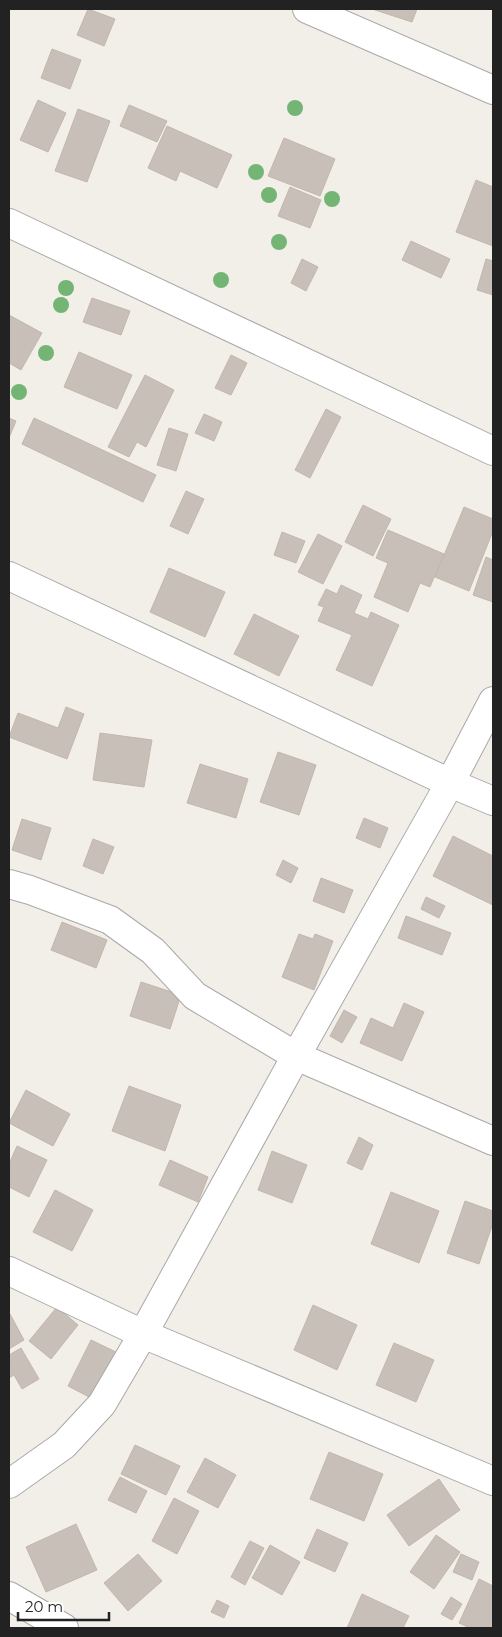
<svg xmlns="http://www.w3.org/2000/svg" width="502" height="1637" font-family="Montserrat,sans-serif">
	<style>
		.building { fill: #c7bfb8; stroke: #c4b6ab }
		.lines { fill: none; stroke-linecap: round; stroke-linejoin: round }
		.minor-casing { stroke: #a9a9a9; stroke-width: 30 }
		.minor { stroke: #fff; stroke-width: 28 }
		.tree { fill: #74b475 }
	</style>
	<rect width="100%" height="100%" fill="#f2efe9"/>
	<g class="building">
		<path d="M88 9 115 19 104 46 77 35Z"/>
		<path d="M372 9H417L412 22Z"/>
		<path d="M52 49 81 60 70 89 41 78Z"/>
		<path d="M38 100 66 113 48 152 20 140Z"/>
		<path d="M129 105 167 121 157 142 120 126Z"/>
		<path d="M78 109 110 121 87 182 55 171Z"/>
		<path d="M167 126 232 155 217 188 180 171 176 181 148 168Z"/>
		<path d="M284 138 335 159 320 196 268 176Z"/>
		<path d="M476 180 493 187V246L456 232Z"/>
		<path d="M290 187 321 200 310 228 278 216Z"/>
		<path d="M411 241 450 259 441 278 402 260Z"/>
		<path d="M302 259 318 267 306 291 291 283Z"/>
		<path d="M486 259 493 261V295L477 290Z"/>
		<path d="M92 298 130 311 121 335 83 322Z"/>
		<path d="M9 315 42 333 21 370 9 363Z"/>
		<path d="M79 352 132 375 117 409 64 387Z"/>
		<path d="M231 355 247 363 231 395 215 388Z"/>
		<path d="M145 375 174 390 146 447 137 442 129 457 108 447Z"/>
		<path d="M326 409 341 417 310 478 295 470Z"/>
		<path d="M204 414 222 422 214 441 195 433Z"/>
		<path d="M9 418 16 421 9 438Z"/>
		<path d="M34 418 156 475 143 502 22 444Z"/>
		<path d="M169 428 188 434 176 471 157 465Z"/>
		<path d="M186 491 204 499 188 534 170 526Z"/>
		<path d="M363 505 391 519 373 556 345 542Z"/>
		<path d="M464 507 493 519V531L469 591 435 577Z"/>
		<path d="M388 530 444 554 430 587 420 583 408 612 374 597 388 563 376 558Z"/>
		<path d="M282 532 305 541 296 563 274 555Z"/>
		<path d="M318 534 342 546 323 584 298 572Z"/>
		<path d="M486 557 493 560V602L473 595Z"/>
		<path d="M169 568 225 592 205 637 150 612Z"/>
		<path d="M341 585 362 595 354 613 368 619 371 612 399 625 372 686 336 670 352 635 318 621 324 607 318 605 326 589 337 594Z"/>
		<path d="M254 614 299 636 279 676 234 654Z"/>
		<path d="M66 707 84 714 67 759 9 737 18 713 58 728Z"/>
		<path d="M100 733 152 740 144 787 93 780Z"/>
		<path d="M278 752 316 765 299 815 260 802Z"/>
		<path d="M200 764 248 779 236 818 187 803Z"/>
		<path d="M364 818 388 828 380 848 356 838Z"/>
		<path d="M22 819 51 828 41 860 12 850Z"/>
		<path d="M453 836 493 856V905L433 876Z"/>
		<path d="M93 839 114 847 103 874 83 866Z"/>
		<path d="M283 860 298 868 291 883 276 875Z"/>
		<path d="M321 878 353 890 344 913 313 901Z"/>
		<path d="M426 897 445 906 439 918 421 909Z"/>
		<path d="M406 916 451 933 442 955 398 938Z"/>
		<path d="M62 922 107 940 96 968 51 950Z"/>
		<path d="M299 934 313 939 315 934 333 941 314 990 282 977Z"/>
		<path d="M141 982 181 995 170 1029 130 1016Z"/>
		<path d="M404 1003 424 1012 402 1061 360 1043 371 1018 393 1028Z"/>
		<path d="M344 1010 357 1017 342 1043 330 1036Z"/>
		<path d="M129 1086 181 1105 165 1151 112 1131Z"/>
		<path d="M26 1090 70 1114 53 1146 9 1123Z"/>
		<path d="M359 1137 373 1145 362 1170 347 1163Z"/>
		<path d="M17 1146 47 1160 29 1197 9 1187V1164Z"/>
		<path d="M272 1151 307 1165 292 1203 258 1190Z"/>
		<path d="M170 1160 208 1177 198 1202 159 1185Z"/>
		<path d="M55 1190 93 1210 72 1251 33 1232Z"/>
		<path d="M391 1192 439 1211 419 1263 371 1244Z"/>
		<path d="M465 1201 493 1211V1223L479 1264 447 1253Z"/>
		<path d="M313 1305 357 1325 337 1370 294 1350Z"/>
		<path d="M57 1307 78 1325 51 1359 29 1341Z"/>
		<path d="M10 1314 24 1340 9 1349V1315Z"/>
		<path d="M91 1340 116 1352 93 1399 68 1386Z"/>
		<path d="M394 1343 434 1360 416 1402 376 1385Z"/>
		<path d="M21 1348 39 1379 22 1389 14 1375 9 1378V1355Z"/>
		<path d="M135 1445 180 1466 166 1495 121 1474Z"/>
		<path d="M329 1452 383 1474 364 1521 310 1499Z"/>
		<path d="M205 1458 236 1475 218 1508 187 1492Z"/>
		<path d="M120 1477 147 1491 136 1513 108 1500Z"/>
		<path d="M439 1479 460 1510 409 1546 387 1515Z"/>
		<path d="M174 1498 199 1511 177 1554 152 1541Z"/>
		<path d="M76 1524 97 1570 46 1592 26 1547Z"/>
		<path d="M317 1529 348 1543 335 1572 304 1558Z"/>
		<path d="M436 1535 460 1552 434 1589 410 1572Z"/>
		<path d="M250 1541 264 1548 245 1585 231 1577Z"/>
		<path d="M270 1545 300 1562 282 1595 252 1578Z"/>
		<path d="M138 1554 162 1581 128 1611 104 1583Z"/>
		<path d="M461 1554 479 1562 472 1580 453 1572Z"/>
		<path d="M479 1579 493 1586V1628H470L459 1623Z"/>
		<path d="M362 1594 409 1616 403 1628H347Z"/>
		<path d="M451 1597 462 1604 452 1620 441 1614Z"/>
		<path d="M217 1600 229 1606 224 1618 211 1612Z"/>
	</g>
	<g class="lines">
		<defs>
			<g id="minor">
				<path d="M307 9 493 90"/>
				<path d="M9 223 493 451"/>
				<path d="M9 576 450 783 493 801"/>
				<path d="M9 884 30 890 110 920 153 951 195 996 296 1056 493 1141"/>
				<path d="M9 1271 143 1334 493 1481"/>
				<path d="M9 1484 64 1445 102 1404 143 1334 296 1056 450 783 493 701"/>
				<path d="M9 1596 64 1628"/>
			</g>
		</defs>
		<use href="#minor" class="minor-casing"/>
		<use href="#minor" class="minor"/>
	</g>
	<g class="tree">
		<circle cx="295" cy="108" r="8"/>
		<circle cx="256" cy="172" r="8"/>
		<circle cx="269" cy="195" r="8"/>
		<circle cx="332" cy="199" r="8"/>
		<circle cx="279" cy="242" r="8"/>
		<circle cx="221" cy="280" r="8"/>
		<circle cx="66" cy="288" r="8"/>
		<circle cx="61" cy="305" r="8"/>
		<circle cx="46" cy="353" r="8"/>
		<circle cx="19" cy="392" r="8"/>
	</g>
	<rect width="502" height="1637" fill="none" stroke="#222222" stroke-width="20"/>
	<path d="M18 1612v8h91v-8" fill="none" stroke="#222222" stroke-width="2.5"/>
	<text x="25" y="1612" font-size="15" fill="#222222" stroke="#ffffff" stroke-width="4" paint-order="stroke">20 m</text>
</svg>
